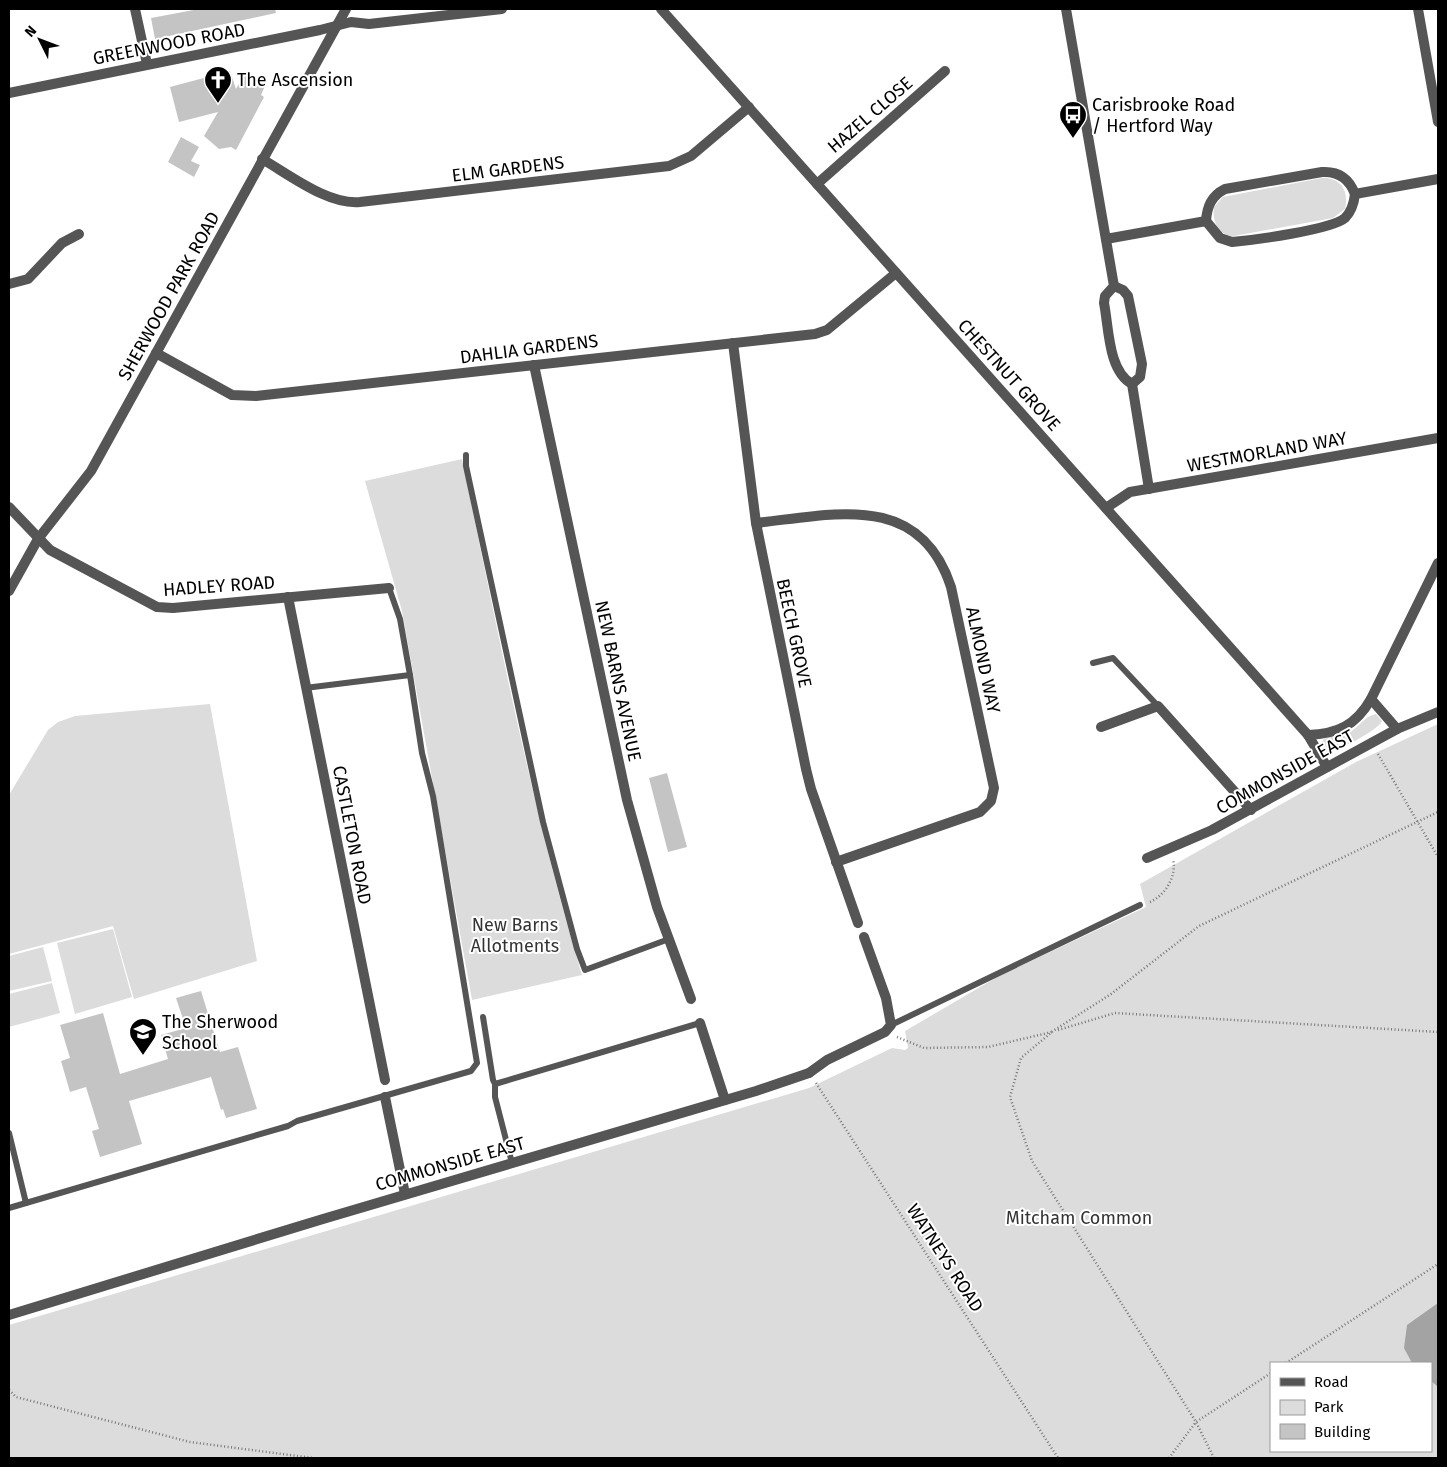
<svg xmlns="http://www.w3.org/2000/svg" width="1447" height="1467" font-family="'Fira Sans',sans-serif">
	<style>
		.green { fill: #dcdcdc; fill-rule: evenodd }
		.water { fill: #a3a3a3 }
		.building { fill: #c4c4c4 }
		.lines { fill: none; stroke-linecap: round; stroke-linejoin: round }
		.path { stroke: #777; stroke-width: 2.5; stroke-dasharray: 1 2.5; stroke-linecap: butt }
		.service { stroke: #555; stroke-width: 6 }
		.minor { stroke: #555; stroke-width: 10 }
		.tertiary { stroke: #555; stroke-width: 10 }
		.labels { text-anchor: middle; stroke-width: 4; stroke-linejoin: round; paint-order: stroke }
		.street-label { font-size: 18px; fill: #000; stroke: #fff }
		.poi-label { font-size: 18px; fill: #000; stroke: #fff; text-anchor: start }
		.park-label { font-size: 18px; fill: #333; stroke: #fff }
	</style>
	<rect width="100%" height="100%" fill="#fff"/>
	<g class="green">
		<path d="M1322 178C1341 177 1349 191 1345 209L1333 218 1234 236C1218 236 1212 221 1214 207L1223 197Z"/>
		<path d="M462 459C498 632 531 806 582 975L472 1000 402 611 365 481Z"/>
		<path d="M210 704 257 961 134 999 113 926 9 954V795L48 730 58 722 75 716Z"/>
		<path d="M1376 714 1382 721C1379 730 1332 755 1324 752L1321 743 1324 739C1332 736 1341 736 1348 733 1359 728 1364 716 1376 714Z"/>
		<path d="M1438 724V1458H9V1325L809 1088 892 1048 905 1050 908 1048 905 1031 999 976 1146 907 1140 884 1356 762ZM1271 1363H1431V1451H1271Z"/>
		<path d="M113 929 132 997 75 1014 57 943Z"/>
		<path d="M43 947 52 981 9 991V956Z"/>
		<path d="M52 983 60 1013 9 1027V994Z"/>
	</g>
	<path class="water" d="M1438 1303V1402L1437 1386 1431 1381V1363H1412L1404 1348 1407 1325Z"/>
	<g class="building">
		<path d="M199 9H275L276 13 155 39 151 18Z"/>
		<path d="M230 71 236 89 244 74 265 86 261 95 264 97 236 150 231 147 219 149 204 136 218 112 179 122 170 87Z"/>
		<path d="M181 137 199 147 191 161 200 165 194 177 168 162Z"/>
		<path d="M667 773 687 847 668 852 649 778Z"/>
		<path d="M201 991 220 1052 238 1047 257 1109 226 1118 223 1109 221 1110 211 1077 129 1101 142 1144 100 1157 92 1131 99 1129 86 1087 70 1092 61 1061 70 1058 60 1025 103 1013 120 1074 168 1059 161 1035 186 1028 176 998Z"/>
	</g>
	<g class="lines">
		<g class="path">
			<path d="M1378 754 1438 857"/>
			<path d="M1150 902C1166 895 1177 875 1173 859"/>
			<path d="M1058 1030 1115 1013 1438 1032"/>
			<path d="M897 1037 924 1048 988 1047 1052 1032"/>
			<path d="M816 1083 1058 1458"/>
			<path d="M1286 1363 1438 1264"/>
			<path d="M9 1390 16 1397 190 1442 313 1458"/>
			<path d="M1169 1458 1196 1422 1271 1373"/>
			<path d="M1214 1458 1196 1422 1032 1161 1010 1097 1021 1058 1053 1031 1111 994 1199 926 1438 812"/>
		</g>
		<g class="service">
			<path d="M466 455V466L543 822 577 949 585 970 669 939"/>
			<path d="M389 588 400 619 410 675"/>
			<path d="M1093 663 1113 658 1158 706"/>
			<path d="M483 1017 493 1080 495 1084"/>
			<path d="M891 1025 1140 905"/>
			<path d="M9 1133 26 1203"/>
			<path d="M512 1163 495 1097V1084L700 1023"/>
			<path d="M9 1208 288 1126 297 1121 471 1071 477 1063 433 796 422 753 410 675 305 688"/>
		</g>
		<g class="minor">
			<path d="M135 9 147 64"/>
			<path d="M661 9 1308 735 1327 767"/>
			<path d="M1066 9 1114 286 1105 296 1104 303C1109 328 1108 371 1132 384L1149 489"/>
			<path d="M1418 9 1438 122"/>
			<path d="M9 93 320 30 351 22 369 24 502 9"/>
			<path d="M262 159C290 175 328 205 360 202L669 166 691 156 749 107"/>
			<path d="M817 184 945 71"/>
			<path d="M1206 221C1207 207 1211 196 1225 189L1322 172C1338 171 1349 178 1355 194L1438 179"/>
			<path d="M1106 239 1206 221 1220 238 1232 242C1253 240 1331 230 1345 218 1352 211 1354 203 1355 194"/>
			<path d="M9 284 28 279 62 243 79 234"/>
			<path d="M1114 286 1123 290 1128 296 1142 364 1140 377 1132 384"/>
			<path d="M733 343 756 523 806 769 811 789 858 923"/>
			<path d="M156 353 232 395 256 396 815 334 827 330 896 273"/>
			<path d="M534 365 627 800 657 907 691 999"/>
			<path d="M9 507 50 550 157 607 173 608 389 588"/>
			<path d="M1106 508 1130 492 1438 438"/>
			<path d="M756 523C832 515 919 490 951 587L994 788 991 801 980 812 836 862"/>
			<path d="M288 597 385 1080"/>
			<path d="M1101 727 1158 706 1251 810"/>
			<path d="M1397 729 1371 699 1438 563"/>
			<path d="M1308 735C1338 734 1356 725 1371 699"/>
			<path d="M1147 858 1212 830 1397 729 1438 712"/>
			<path d="M700 1023 725 1100"/>
			<path d="M809 1073 827 1060 885 1032 891 1025 886 998 864 937"/>
			<path d="M385 1097 405 1194"/>
		</g>
		<g class="tertiary">
			<path d="M9 591 38 539 91 471 346 9"/>
			<path d="M9 1315 323 1219 756 1091 809 1073"/>
		</g>
	</g>
	<defs>
		<symbol id="church-pin" viewBox="-11 -11 22 30"><path d="M0 17L-7.5 6A9.5 9.5 0 1 1 7.5 6Z" fill="#000" stroke="#fff"/><path d="M-1.2-6h2.4v3.5h3.3v2.4h-3.3V6h-2.4V-.1h-3.3v-2.4h3.3Z" fill="#fff"/></symbol>
		<symbol id="bus-pin" viewBox="-11 -11 22 30"><path d="M0 17L-7.5 6A9.5 9.5 0 1 1 7.5 6Z" fill="#000" stroke="#fff"/><path d="M-5-6H5V4H4V6H2V4H-2V6H-4V4H-5ZM-3.5-4V0h7V-4ZM-3.5 1.2v1.5H-2V1.2ZM2 1.2v1.5H3.5V1.2Z" fill="#fff"/></symbol>
		<symbol id="school-pin" viewBox="-11 -11 22 30"><path d="M0 17L-7.5 6A9.5 9.5 0 1 1 7.5 6Z" fill="#000" stroke="#fff"/><path d="M0-5L7-2L0 1L-7-2ZM-4 1L0 2.5L4 1V4Q0 6-4 4Z" fill="#fff"/></symbol>
	</defs>
	<g fill-rule="evenodd">
		<use href="#church-pin" x="202" y="64" width="32" height="43"/>
		<use href="#bus-pin" x="1057" y="99" width="32" height="43"/>
		<use href="#school-pin" x="127" y="1016" width="32" height="43"/>
	</g>
	<g class="labels">
		<g class="street-label">
			<text transform="translate(169 44) rotate(-11)" y="6">GREENWOOD ROAD</text>
			<text transform="translate(870 115) rotate(-41)" y="6">HAZEL CLOSE</text>
			<text transform="translate(508 169) rotate(-7)" y="6">ELM GARDENS</text>
			<text transform="translate(169 296) rotate(-61)" y="6">SHERWOOD PARK ROAD</text>
			<text transform="translate(529 349) rotate(-7)" y="6">DAHLIA GARDENS</text>
			<text transform="translate(1009 375) rotate(48)" y="6">CHESTNUT GROVE</text>
			<text transform="translate(1267 452) rotate(-10)" y="6">WESTMORLAND WAY</text>
			<text transform="translate(219 586) rotate(-4)" y="6">HADLEY ROAD</text>
			<text transform="translate(794 633) rotate(78)" y="6">BEECH GROVE</text>
			<text transform="translate(983 660) rotate(78)" y="6">ALMOND WAY</text>
			<text transform="translate(618 681) rotate(78)" y="6">NEW BARNS AVENUE</text>
			<text transform="translate(1285 772) rotate(-29)" y="6">COMMONSIDE EAST</text>
			<text transform="translate(352 835) rotate(79)" y="6">CASTLETON ROAD</text>
			<text transform="translate(450 1164) rotate(-16)" y="6">COMMONSIDE EAST</text>
			<text transform="translate(945 1258) rotate(57)" y="6">WATNEYS ROAD</text>
		</g>
		<g class="poi-label">
			<text x="237" y="86">The Ascension</text>
			<text x="1092" y="111">Carisbrooke Road<tspan x="1092" dy="21">/ Hertford Way</tspan></text>
			<text x="162" y="1028">The Sherwood<tspan x="162" dy="21">School</tspan></text>
		</g>
		<g class="park-label">
			<text x="515" y="931">New Barns<tspan x="515" dy="21">Allotments</tspan></text>
			<text x="1079" y="1224">Mitcham Common</text>
		</g>
	</g>
	<rect width="1447" height="1467" fill="none" stroke="#000000" stroke-width="20"/>
	<rect x="1270" y="1362" width="162" height="90" fill="#ffffff" stroke="#999999"/>
	<rect x="1280" y="1378" width="25" height="8" fill="#555555" stroke="#999999"/>
	<text x="1314" y="1387" font-size="15" fill="#000000">Road</text>
	<rect x="1280" y="1400" width="25" height="15" fill="#dcdcdc" stroke="#999999"/>
	<text x="1314" y="1412" font-size="15" fill="#000000">Park</text>
	<rect x="1280" y="1424" width="25" height="15" fill="#c4c4c4" stroke="#999999"/>
	<text x="1314" y="1437" font-size="15" fill="#000000">Building</text>
	<g transform="translate(40 40) rotate(312)" stroke="#ffffff" stroke-width="4" paint-order="stroke">
	<path d="M0-4L9 19L0 12L-9 19Z" fill="#000000"/>
	<text y="-8" font-size="14" font-weight="bold" text-anchor="middle" fill="#000000">N</text>
	</g>
</svg>
